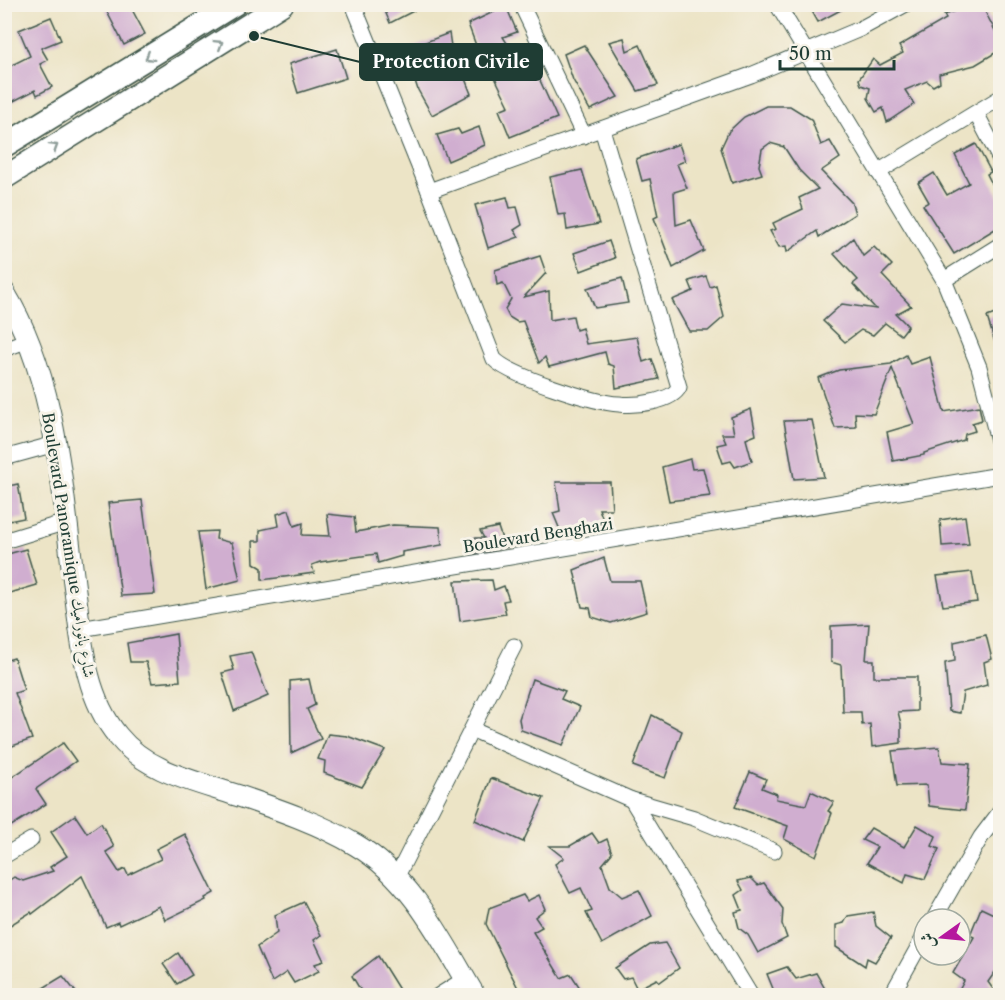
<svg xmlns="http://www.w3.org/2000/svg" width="1005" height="1000" font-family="'Libre Caslon Text',Amiri,serif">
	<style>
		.building { fill: #d0aed0 }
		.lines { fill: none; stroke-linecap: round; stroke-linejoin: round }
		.street-casing { stroke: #3e564a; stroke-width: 17 }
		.secondary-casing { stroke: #3e564a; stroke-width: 23 }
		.primary-casing { stroke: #3e564a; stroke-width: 25 }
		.street { stroke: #fff; stroke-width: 15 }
		.secondary { stroke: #fff; stroke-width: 21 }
		.primary { stroke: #fff; stroke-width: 22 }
		.oneway { stroke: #8f9e9a }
		.labels { text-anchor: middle; stroke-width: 6; stroke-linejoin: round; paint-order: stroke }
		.street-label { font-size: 16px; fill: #1f3d34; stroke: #f7f3e8 }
		.leader { fill: none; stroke: #1f3d34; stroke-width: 2 }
		.callout-dot { fill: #1f3d34; stroke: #f7f3e8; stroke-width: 2 }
		.callout { fill: #1f3d34; stroke: #1f3d34; stroke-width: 2 }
		.callout-label { font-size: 18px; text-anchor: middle; font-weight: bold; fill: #fff }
	</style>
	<rect width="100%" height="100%" fill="#f7f3e8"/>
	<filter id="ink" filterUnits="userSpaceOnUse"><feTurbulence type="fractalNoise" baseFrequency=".0167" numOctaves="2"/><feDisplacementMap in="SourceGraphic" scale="12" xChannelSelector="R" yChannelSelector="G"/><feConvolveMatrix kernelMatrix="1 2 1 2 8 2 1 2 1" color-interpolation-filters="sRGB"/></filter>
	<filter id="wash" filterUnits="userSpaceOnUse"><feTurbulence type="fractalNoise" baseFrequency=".008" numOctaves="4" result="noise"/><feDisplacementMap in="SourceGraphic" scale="24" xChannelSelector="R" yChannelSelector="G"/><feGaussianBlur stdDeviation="1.35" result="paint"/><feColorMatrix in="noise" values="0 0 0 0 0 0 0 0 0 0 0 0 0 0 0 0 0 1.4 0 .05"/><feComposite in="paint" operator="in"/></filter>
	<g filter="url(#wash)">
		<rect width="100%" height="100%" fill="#ece4c6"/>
		<g id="blocks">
			<g class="building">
				<path d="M103 4H129L145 34 124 45Z"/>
				<path d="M382 4H427L390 23Z"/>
				<path d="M808 4H852L818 22Z"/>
				<path d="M974 4H981L1000 40V50L975 65 939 74 940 82 933 86 927 81 905 90 914 104 887 122 883 108 876 112 868 98 870 88 861 85 859 79 873 59 880 65 903 53 899 46 946 19 944 15Z"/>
				<path d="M506 6 517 32 503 37 523 68 533 65 557 118 510 137 499 110 509 106 480 47 477 48 468 24Z"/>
				<path d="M51 17 61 40 41 48 48 60 40 64 52 87 37 95 35 90 4 106V69L30 56 19 30Z"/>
				<path d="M449 33 451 46 442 51 450 76 462 71 471 94 432 115 418 90 405 50Z"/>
				<path d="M624 38 627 51 640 45 658 85 638 91 609 42Z"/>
				<path d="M584 45 618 97 590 110 573 80 564 54Z"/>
				<path d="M337 49 346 78 298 93 289 64Z"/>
				<path d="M766 106H790L811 119 821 145 830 141 840 158 821 171 852 203 855 214 819 237 817 231 787 252 786 246 779 247 770 231 776 229 773 223 803 209 799 198 818 189 799 170 784 147 770 143 762 149 759 166 762 174 732 183 721 148 729 131 744 117Z"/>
				<path d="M479 127 485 145 448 161 437 135 458 129 461 134Z"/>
				<path d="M679 144 685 161 677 164 687 188 674 192 676 225 691 220 704 251 673 268 654 218 658 216 650 179 642 181 636 159Z"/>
				<path d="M976 144 991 172 987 174 1000 200V226L954 254 923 205 929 202 918 183 934 173 947 195 969 183 955 155Z"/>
				<path d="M582 170 599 224 567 230 565 214 558 215 550 177Z"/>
				<path d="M507 197 510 208 517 207 522 225 514 230 519 237 488 248 475 205Z"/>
				<path d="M853 238 863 256 874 247 892 265 882 275 911 306 896 314 908 326 901 335 885 323 873 335 861 330 845 342 823 321 842 304 876 309 853 284 858 280 834 254Z"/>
				<path d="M609 241 615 258 581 271 574 253Z"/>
				<path d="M540 256 546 273 524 297 549 291 550 320 573 316 576 330 582 328 586 344 637 337 643 362 652 359 659 379 616 388 614 366 608 364 605 352 549 367 545 357 539 363 523 321 517 322 509 317 505 309 511 299 503 283 497 285 495 270Z"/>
				<path d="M706 276 710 287 716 285 724 317 708 331H689L672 300 693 291 689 281Z"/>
				<path d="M622 278 628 303 595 308 587 288Z"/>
				<path d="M1000 312V352H998L987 317Z"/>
				<path d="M906 355 910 364 930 357 944 412 979 406 982 420 972 423 975 431 965 434 964 440 924 453V455L893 461 887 432 914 424 892 368 874 414 855 413 856 427 835 428 818 378 839 370 891 364Z"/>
				<path d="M751 409 756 435 746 439 752 461 735 467 731 461 723 463 717 445 726 443 722 434H734L731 417Z"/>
				<path d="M812 420 824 477 794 479 784 421Z"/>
				<path d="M690 459 692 469 703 468 710 496 669 501 662 467Z"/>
				<path d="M556 482H610L612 509H599L604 522 595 530 575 535 571 529 560 530 553 513 560 511Z"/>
				<path d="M18 484 24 518 4 522V487Z"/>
				<path d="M142 500 155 594 121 596 108 503Z"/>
				<path d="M289 510 294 526 303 523 302 535 330 536 327 514 354 517 356 532 393 525 440 527 442 545 402 552V556L378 563 376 554 320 562 312 565 314 573 262 580V568L254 563 253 541H260V530L279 526 277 514Z"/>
				<path d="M965 516 969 544 942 546 940 520Z"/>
				<path d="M498 527 502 539H513L514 546 472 554 467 538H484L480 531Z"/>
				<path d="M217 531 216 539 232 543 240 580 206 589 198 532Z"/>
				<path d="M26 549 37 585 10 593 4 574V555Z"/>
				<path d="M604 558 610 581H640L647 612 611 623 592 617 590 608 582 607 574 570Z"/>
				<path d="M972 572 977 602 943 606 937 576Z"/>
				<path d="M492 580 494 590 504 586 509 600 503 601 506 614 460 621 455 581Z"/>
				<path d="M869 624 866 660H874V677H917V711L898 712 901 724V743L872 747 870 724 862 725 861 712H843L841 665 831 662V626Z"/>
				<path d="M176 634 180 681 152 683 146 662H130L127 643Z"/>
				<path d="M986 635 992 659 984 662 987 685 963 692 960 713 949 711 945 663 955 661 954 642Z"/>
				<path d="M251 652 268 696 234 711 222 673 234 670 230 656Z"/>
				<path d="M14 658 24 690 15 693 32 739 4 749V661Z"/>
				<path d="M309 679 315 705 307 709 321 739 291 753 290 681Z"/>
				<path d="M532 679 565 691 561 699 580 707 563 745 521 730 519 719Z"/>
				<path d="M652 715 682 731 665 778 633 766Z"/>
				<path d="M328 734 347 736 385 750 362 787 324 773 325 761 318 759Z"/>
				<path d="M63 743 76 761 36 789 46 804 5 830V782Z"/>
				<path d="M939 747 942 762 970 764 965 810 929 806 927 785 897 786 892 751Z"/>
				<path d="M750 772 766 779 762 788 777 794 776 799 806 805 811 791 834 802 828 811 832 813 816 856 784 839 788 826 735 807Z"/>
				<path d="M491 778 544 798 523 842 475 820Z"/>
				<path d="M75 815 87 833 101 823 114 847 106 852 119 872 125 869 128 875 161 859 156 849 185 834 214 893 205 898 206 900 165 920 159 906 119 925 118 922 106 927 82 876 32 914 31 912 4 929V884L14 877 23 881 53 871 50 867 67 856 51 832Z"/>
				<path d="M917 825 936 836 932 846 939 849 925 879 907 874 904 883 867 863 877 847 862 840 871 828 904 847Z"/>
				<path d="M592 833 599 843 607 839 612 853 602 865 610 887 622 897 639 890 652 916 602 944 586 913 592 911 581 888 570 893 555 864 564 858 549 846H570Z"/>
				<path d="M751 878 758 885 764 883 783 909 782 924 787 938 758 953 748 935 739 928 735 912 742 910 736 895 743 890 738 881Z"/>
				<path d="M523 895 527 901 539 895 545 909 535 917 542 927 533 932 561 978 571 974 582 991 567 996H522L486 924 489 908Z"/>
				<path d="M304 902 321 935 314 940 324 961 315 964 319 971 294 983 287 972 272 982 257 947 277 933 275 915Z"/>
				<path d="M981 908 1000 917V965L988 982 998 996H956L964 981 953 973 974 937 970 935Z"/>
				<path d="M873 912 876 926 891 938 875 962 867 958 865 966 836 947V925L844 923 848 916Z"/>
				<path d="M665 943 679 968 660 982 657 979 637 989 631 977 623 979 615 968 650 945Z"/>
				<path d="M178 953 192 975 177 984 163 964Z"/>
				<path d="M378 956 403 996H364L352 976Z"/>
				<path d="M787 967 796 979 816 973 829 996H776L767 974Z"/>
				<path d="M63 976 79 996H30Z"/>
			</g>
		</g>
	</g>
	<g filter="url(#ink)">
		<use href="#blocks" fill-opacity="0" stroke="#3e564a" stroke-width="1.5"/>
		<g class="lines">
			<defs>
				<g id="street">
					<path d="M353 4 429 191 494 359C510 376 595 403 619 404 635 406 672 402 679 387L602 129"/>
					<path d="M521 4 584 136"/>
					<path d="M777 4 944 280 979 367 1000 448"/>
					<path d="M976 113 1000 159"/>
					<path d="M878 172 1000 98"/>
					<path d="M429 191 751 75 860 29 906 4"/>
					<path d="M944 280 1000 245"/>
					<path d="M4 349 28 340"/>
					<path d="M4 458 55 444"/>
					<path d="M4 541 66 522"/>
					<path d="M80 629 1000 475"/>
					<path d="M473 730 632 800 751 996"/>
					<path d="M632 800 694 818 774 851"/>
					<path d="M4 856 31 840"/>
					<path d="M397 876 514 646"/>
					<path d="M934 919 981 837 1000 812"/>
					<path d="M438 996 465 979"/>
					<path d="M891 996 924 937"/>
				</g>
				<path id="secondary" d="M4 292C56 377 62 487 74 583 81 634 83 694 118 736 147 772 194 781 236 795 277 809 319 823 356 845 412 878 442 941 475 996"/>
				<g id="primary">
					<path d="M4 146 235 4"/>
					<path d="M4 178 282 4"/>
				</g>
			</defs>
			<use href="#street" class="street-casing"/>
			<use href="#secondary" class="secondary-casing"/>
			<use href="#primary" class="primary-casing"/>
			<use href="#street" class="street"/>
			<use href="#secondary" class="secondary"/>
			<use href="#primary" class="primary"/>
		</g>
		<defs><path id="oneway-chevron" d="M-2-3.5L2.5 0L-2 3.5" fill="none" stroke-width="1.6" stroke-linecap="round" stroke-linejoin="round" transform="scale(1.5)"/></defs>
		<g class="oneway">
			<use href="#oneway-chevron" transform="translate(219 44) rotate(-32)"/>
			<use href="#oneway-chevron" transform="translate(149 57) rotate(148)"/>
			<use href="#oneway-chevron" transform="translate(54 147) rotate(-32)"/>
		</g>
	</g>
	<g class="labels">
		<g class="street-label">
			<text transform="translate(538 535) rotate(-9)" y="6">Boulevard Benghazi</text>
			<text transform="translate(69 545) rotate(81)" y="6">Boulevard Panoramique شارع بانوراميك</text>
		</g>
	</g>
	<path class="leader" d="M254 36L360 62"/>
	<circle class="callout-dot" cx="254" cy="36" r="6"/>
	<rect class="callout" x="360" y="44" width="182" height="36" rx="6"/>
	<g class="callout-label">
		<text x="451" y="68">Protection Civile</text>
	</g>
	<rect width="1005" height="1000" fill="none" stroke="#f7f3e8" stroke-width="24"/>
	<g transform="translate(942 937) rotate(255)"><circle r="28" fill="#f7f3e8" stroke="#a1aaa0" stroke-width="1.5"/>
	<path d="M0-4.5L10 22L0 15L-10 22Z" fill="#b5179e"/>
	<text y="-9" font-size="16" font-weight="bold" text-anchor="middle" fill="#1f3d34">ش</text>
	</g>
	<path d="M780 60v9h114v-9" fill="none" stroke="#1f3d34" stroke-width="3"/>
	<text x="789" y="60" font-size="18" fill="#1f3d34" stroke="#f7f3e8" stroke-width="4.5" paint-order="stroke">50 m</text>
</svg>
